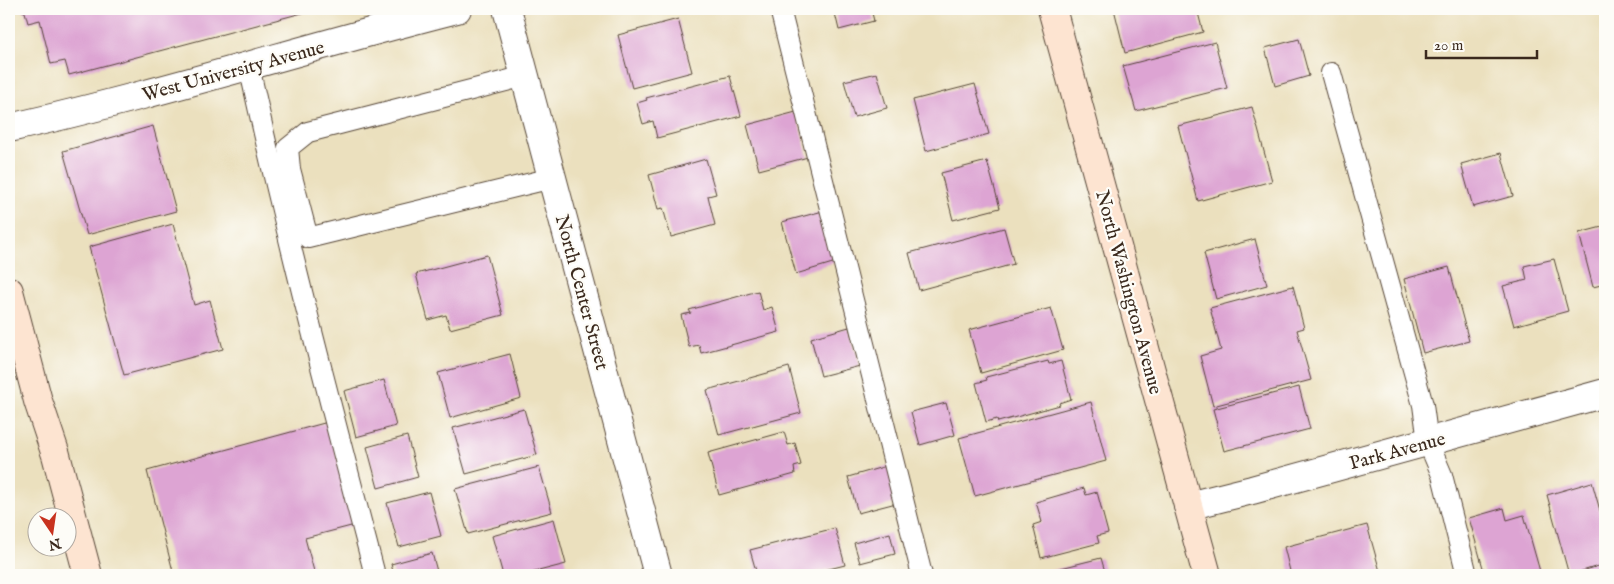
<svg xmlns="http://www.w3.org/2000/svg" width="1614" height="584" font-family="'IM FELL English',serif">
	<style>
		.building { fill: #dda4d3 }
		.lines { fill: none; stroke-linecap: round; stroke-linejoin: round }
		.lane-casing { stroke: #554536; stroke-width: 22 }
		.street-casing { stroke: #554536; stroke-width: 30 }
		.secondary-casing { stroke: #554536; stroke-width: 30 }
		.lane { stroke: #fff; stroke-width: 20 }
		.street { stroke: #fff; stroke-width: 28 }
		.secondary { stroke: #fde4d1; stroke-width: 28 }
		.labels { text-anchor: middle; stroke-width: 4.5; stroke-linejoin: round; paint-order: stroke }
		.street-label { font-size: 19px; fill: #3b2a1e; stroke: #fdfcf7 }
	</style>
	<rect width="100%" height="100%" fill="#fdfcf7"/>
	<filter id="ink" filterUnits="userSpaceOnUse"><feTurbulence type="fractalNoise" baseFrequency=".02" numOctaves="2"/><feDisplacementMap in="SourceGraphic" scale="10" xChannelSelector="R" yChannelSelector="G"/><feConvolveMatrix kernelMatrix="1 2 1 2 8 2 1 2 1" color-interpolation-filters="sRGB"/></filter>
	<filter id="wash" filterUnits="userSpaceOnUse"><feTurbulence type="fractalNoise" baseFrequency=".0096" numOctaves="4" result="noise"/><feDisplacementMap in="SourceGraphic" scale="20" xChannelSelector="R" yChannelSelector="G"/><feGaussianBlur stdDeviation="1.12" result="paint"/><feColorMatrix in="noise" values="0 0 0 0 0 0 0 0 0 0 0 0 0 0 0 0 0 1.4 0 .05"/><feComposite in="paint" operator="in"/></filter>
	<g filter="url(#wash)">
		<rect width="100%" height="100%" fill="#ebe0be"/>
		<g id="blocks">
			<g class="building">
				<path d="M18 9H317L69 75 65 61 51 64 40 20 28 23 25 12Z"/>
				<path d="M834 9H871L874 21 839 30Z"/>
				<path d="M1114 9H1197L1203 32 1125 53Z"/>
				<path d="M678 19 692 72 632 88 618 35Z"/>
				<path d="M1299 39 1309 76 1275 86 1265 48Z"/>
				<path d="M1215 42 1227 88 1136 111 1123 66Z"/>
				<path d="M877 73 887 108 854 117 844 81Z"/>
				<path d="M730 76 741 116 657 138 653 121 643 124 637 103 647 100 646 98Z"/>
				<path d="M975 84 989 134 926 151 913 100Z"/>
				<path d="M1252 107 1272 181 1198 201 1178 126Z"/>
				<path d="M796 112 808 157 759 170 747 125Z"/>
				<path d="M153 126 176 211 87 235 63 151Z"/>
				<path d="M1501 153 1513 196 1473 207 1461 164Z"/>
				<path d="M706 159 716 194 708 196 715 225 671 237 663 208 658 209 649 175Z"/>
				<path d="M987 161 1000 208 953 220 941 173Z"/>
				<path d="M823 211 836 262 796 274 782 222Z"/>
				<path d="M173 224 194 305 210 300 223 349 124 375 89 247Z"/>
				<path d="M1602 227 1605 240V284L1593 287 1579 233Z"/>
				<path d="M1004 228 1014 264 919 290 909 253Z"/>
				<path d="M1255 239 1267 285 1216 299 1204 253Z"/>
				<path d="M487 255 503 315 450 329 446 315 428 320 416 274Z"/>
				<path d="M1554 259 1568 311 1514 326 1503 286 1527 280 1524 266Z"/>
				<path d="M1449 267 1469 341 1423 353 1404 279Z"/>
				<path d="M1293 286 1304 328 1297 330 1311 380 1213 406 1200 356 1221 350 1210 308Z"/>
				<path d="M758 291 763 310 772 307 779 332 701 353 699 345 689 347 681 315 691 313 689 310Z"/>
				<path d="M1051 308 1063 350 981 373 969 330Z"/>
				<path d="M849 327 860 366 821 376 811 338Z"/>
				<path d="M510 354 521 398 450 418 438 373Z"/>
				<path d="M1048 361 1049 364 1061 361 1071 399 1059 403 1060 405 998 422 997 419 986 422 976 383 987 380 986 377Z"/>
				<path d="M789 367 801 413 719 435 707 390Z"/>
				<path d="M384 380 396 426 356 437 344 391Z"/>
				<path d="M1299 387 1310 429 1224 451 1213 409Z"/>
				<path d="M1091 402 1106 461 975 496 959 438Z"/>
				<path d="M946 403 955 435 920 445 911 412Z"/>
				<path d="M524 409 537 455 466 474 453 428Z"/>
				<path d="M328 422 355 525 305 538 315 575H174L147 471Z"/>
				<path d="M784 432 788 445 795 443 801 465 794 467 795 474 719 495 708 453Z"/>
				<path d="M407 436 418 477 378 488 367 447Z"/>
				<path d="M890 465 900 502 858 513 848 477Z"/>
				<path d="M539 467 552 512 468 534 455 489Z"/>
				<path d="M1592 482 1605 528V564L1569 575 1547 495Z"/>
				<path d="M1084 488 1086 495 1097 492 1108 533 1097 536 1099 543 1041 558 1033 525 1042 522 1036 502Z"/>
				<path d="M429 492 441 536 399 547 387 503Z"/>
				<path d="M1504 508 1507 520 1524 515 1541 575H1485L1469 518Z"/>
				<path d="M554 519 566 564 523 575H503L492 536Z"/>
				<path d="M1367 525 1381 575H1291L1284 547Z"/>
				<path d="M835 528 845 565 805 575H751L750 573 756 571 750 550Z"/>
				<path d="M890 533 895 554 860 563 854 543Z"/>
				<path d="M432 553 438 575H394L391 564Z"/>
				<path d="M1101 558 1106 575H1046L1045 572Z"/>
			</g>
		</g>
	</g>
	<g filter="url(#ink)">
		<use href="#blocks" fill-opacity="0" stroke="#554536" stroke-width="1"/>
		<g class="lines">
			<defs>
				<g id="lane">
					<path d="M780 9 922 575"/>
					<path d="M249 66C286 237 331 406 375 575"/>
					<path d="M1331 73 1423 405 1428 442 1442 475 1467 575"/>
					<path d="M525 76 308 132 288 148 290 169 308 238 552 178"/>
				</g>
				<g id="street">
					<path d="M507 9 658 575"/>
					<path d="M9 128C160 94 307 47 457 9"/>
					<path d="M1188 506 1252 490 1605 393"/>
				</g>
				<g id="secondary">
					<path d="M1052 9 1207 575"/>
					<path d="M9 291 38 401 56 455 88 575"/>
				</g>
			</defs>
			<use href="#lane" class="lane-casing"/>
			<use href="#street" class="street-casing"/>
			<use href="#secondary" class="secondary-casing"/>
			<use href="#lane" class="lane"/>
			<use href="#street" class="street"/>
			<use href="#secondary" class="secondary"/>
		</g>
	</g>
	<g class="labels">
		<g class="street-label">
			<text transform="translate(233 70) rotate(-15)" y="7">West University Avenue</text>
			<text transform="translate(583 292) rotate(75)" y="7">North Center Street</text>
			<text transform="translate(1130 292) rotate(75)" y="7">North Washington Avenue</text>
			<text transform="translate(1397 450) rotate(-15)" y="7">Park Avenue</text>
		</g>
	</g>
	<rect width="1614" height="584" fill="none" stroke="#fdfcf7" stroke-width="30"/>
	<g transform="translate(52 532) rotate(167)"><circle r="24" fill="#fdfcf7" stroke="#afa8a0"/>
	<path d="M0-4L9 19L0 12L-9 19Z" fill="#c8321e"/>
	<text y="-8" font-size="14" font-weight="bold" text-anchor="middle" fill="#3b2a1e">N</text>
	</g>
	<path d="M1426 50v8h111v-8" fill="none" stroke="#3b2a1e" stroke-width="2.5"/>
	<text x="1434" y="50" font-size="15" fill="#3b2a1e" stroke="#fdfcf7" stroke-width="4" paint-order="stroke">20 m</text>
</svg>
